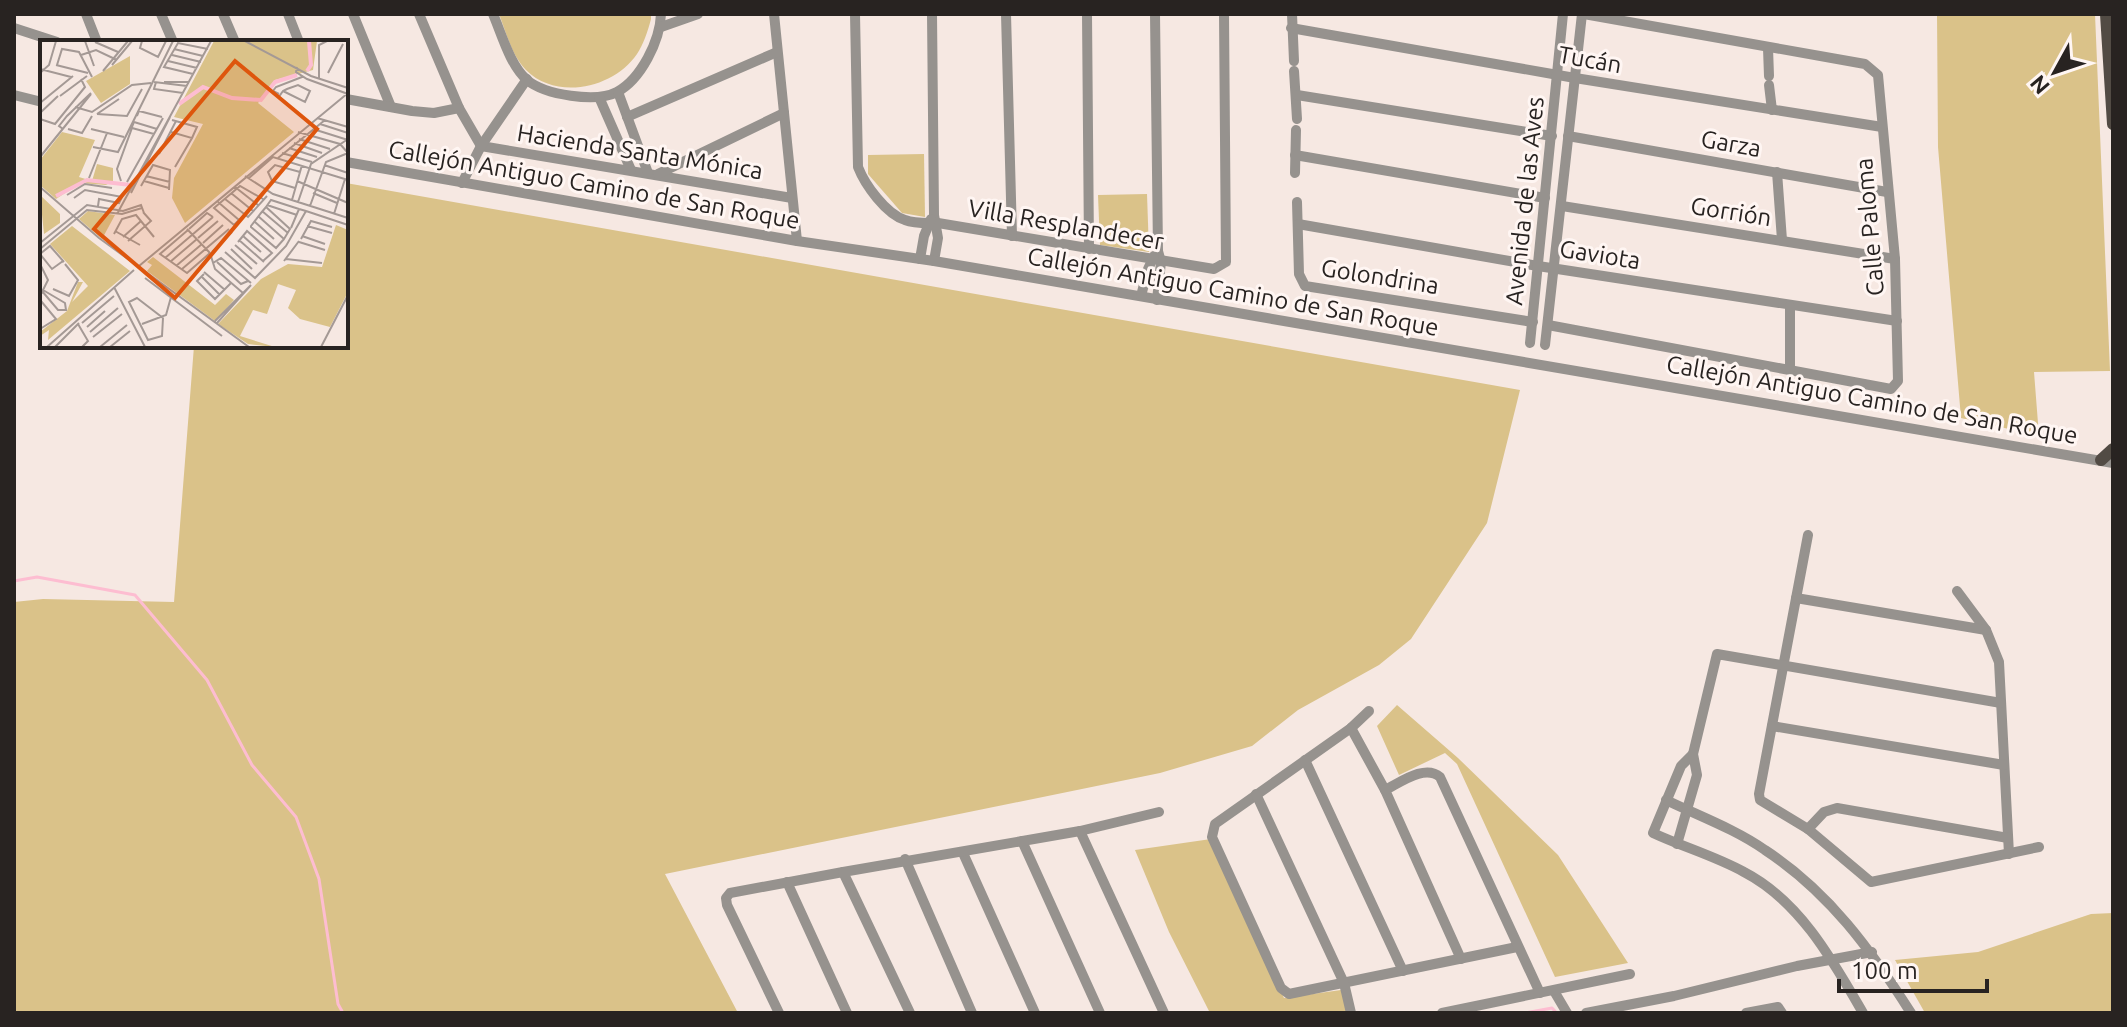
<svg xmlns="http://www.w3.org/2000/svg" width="2127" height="1027" font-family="Ubuntu,sans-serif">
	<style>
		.green { fill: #dac289 }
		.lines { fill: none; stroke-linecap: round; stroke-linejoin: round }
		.stream { stroke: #fdbdd1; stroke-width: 3 }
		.minor { stroke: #96928e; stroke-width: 10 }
		.major { stroke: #524b44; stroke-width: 12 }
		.labels { text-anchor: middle; stroke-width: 6; stroke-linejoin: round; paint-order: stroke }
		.street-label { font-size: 24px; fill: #282321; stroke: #fff6f3 }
		.inset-river { fill: none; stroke: #fdbdd1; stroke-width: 4 }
		.inset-road { fill: none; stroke: #a49995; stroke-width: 2 }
		.view { fill: #de560d; fill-opacity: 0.15; stroke: #de560d; stroke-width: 4 }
		.inset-edge { fill: none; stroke: #282321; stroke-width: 4 }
	</style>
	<rect width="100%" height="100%" fill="#f6e8e2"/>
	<g class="green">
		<path d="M499 14H651V19C648 31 643 45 637 54 614 88 557 101 526 70 512 56 506 32 499 14Z"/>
		<path d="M1937 14H2095L2110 371 2034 372 2039 436 1961 418 1938 147Z"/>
		<path d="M924 154 925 216V217L902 213 868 174V155Z"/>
		<path d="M346 183 1520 390 1487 523 1411 639 1379 665 1298 710 1252 746 1160 773 665 874 738 1013H14V602L43 599 174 602 194 346H346Z"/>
		<path d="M1147 194 1149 252 1100 245 1098 195Z"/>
		<path d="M1397 705 1458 758 1558 855 1628 963 1555 977 1457 764 1445 753 1399 775 1377 726Z"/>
		<path d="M1211 839 1284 998 1341 990 1348 1013H1210L1169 932 1135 850Z"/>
		<path d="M2113 913V1013H1925L1895 960 1978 952 2091 914Z"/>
	</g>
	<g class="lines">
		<g class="stream">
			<path d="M14 581 37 577 135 595 207 680 252 765 296 817 319 879 338 1004 343 1013"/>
			<path d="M1525 1013 1552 1008 1555 1011"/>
		</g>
		<g class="minor">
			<path d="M86 14 97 42"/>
			<path d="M161 14 173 42"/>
			<path d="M223 14 235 42"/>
			<path d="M288 14 299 42"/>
			<path d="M353 14 391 107"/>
			<path d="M419 14 459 108 481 146 792 198"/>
			<path d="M493 14C502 35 510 65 527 80 545 95 596 103 617 92 641 79 660 41 661 14"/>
			<path d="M774 14 797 241"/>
			<path d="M855 14 858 167C865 185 886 214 905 220 915 224 927 223 938 223L1214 269 1226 262 1224 14"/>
			<path d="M932 14 934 215 938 238 934 261"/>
			<path d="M1006 14 1012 236"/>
			<path d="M1087 14 1089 249"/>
			<path d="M1155 14 1158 251 1161 262 1157 300"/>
			<path d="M1292 14 1294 61"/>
			<path d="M661 27 698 14"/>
			<path d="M14 28 57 42"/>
			<path d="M1291 28 1575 78 1882 127"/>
			<path d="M1768 48 1769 76"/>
			<path d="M1294 71 1297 119"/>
			<path d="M1769 85 1772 110"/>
			<path d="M618 92 648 173"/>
			<path d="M14 95 42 102"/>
			<path d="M1297 95 1552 136"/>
			<path d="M599 97 631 170"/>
			<path d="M346 99 412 111 434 113 459 108"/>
			<path d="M627 117 777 52"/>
			<path d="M1568 136 1887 192"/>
			<path d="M1295 155 1545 198"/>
			<path d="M346 162 797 241 934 261 2113 463"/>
			<path d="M1777 172 1782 240"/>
			<path d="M1295 173 1296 130"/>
			<path d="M658 174 784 113"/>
			<path d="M462 183 481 146 527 79"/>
			<path d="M1297 202 1299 274 1305 286 1533 322"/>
			<path d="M1562 206 1895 259"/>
			<path d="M1298 224 1538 266 1897 321"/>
			<path d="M920 259 924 236 931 219"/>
			<path d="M1141 296 1148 269 1154 256"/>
			<path d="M1548 325 1891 389 1898 381 1895 259 1878 75 1865 64 1584 14"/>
			<path d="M1530 343 1563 14"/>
			<path d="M1545 345 1582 14"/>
			<path d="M1790 369V306"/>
			<path d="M1808 535 1759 794 1760 800 1808 829 1871 882 2039 847"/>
			<path d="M1957 591 1986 630 1999 662 2009 854"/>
			<path d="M1796 598 1986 630"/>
			<path d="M1369 711 1351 728 1215 824 1212 837 1281 988 1289 994 1517 947"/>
			<path d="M1772 726 2004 765"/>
			<path d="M1351 728 1385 790 1461 959"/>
			<path d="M1693 754 1681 766 1653 833C1683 847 1715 856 1744 872 1800 901 1833 961 1863 1013"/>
			<path d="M1305 760 1403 971"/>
			<path d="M1385 790C1401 782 1425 764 1440 777L1540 993"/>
			<path d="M1256 794 1344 983 1351 1013"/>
			<path d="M1666 800C1699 816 1735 829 1765 850 1829 892 1871 950 1911 1013"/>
			<path d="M1808 829 1824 812 1837 808 2008 838"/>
			<path d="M1080 831 1164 1013"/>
			<path d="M1022 841 1100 1013"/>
			<path d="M1677 844 1697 775 1693 754 1717 654 2001 703"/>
			<path d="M963 853 1035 1013"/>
			<path d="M905 859 972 1013"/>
			<path d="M787 882 847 1013"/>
			<path d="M1554 991 1567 1013"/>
			<path d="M779 1013 727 905 726 898 730 893 843 872"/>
			<path d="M910 1013 843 872 1080 831 1159 812"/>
			<path d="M1442 1013 1630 974"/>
			<path d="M1586 1013 1674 996 1797 966 1872 952"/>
			<path d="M1746 1013 1778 1007 1782 1013"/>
		</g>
		<g class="major">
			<path d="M2106 14 2113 124"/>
			<path d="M2101 460 2113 449"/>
		</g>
	</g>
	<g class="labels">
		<g class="street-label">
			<text transform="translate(1590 60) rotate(10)" y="8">Tucán</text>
			<text transform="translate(1731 144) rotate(10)" y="8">Garza</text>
			<text transform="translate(640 152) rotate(9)" y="8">Hacienda Santa Mónica</text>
			<text transform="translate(594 185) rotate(10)" y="8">Callejón Antiguo Camino de San Roque</text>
			<text transform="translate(1525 201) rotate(-84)" y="8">Avenida de las Aves</text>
			<text transform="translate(1731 212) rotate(9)" y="8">Gorrión</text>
			<text transform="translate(1066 225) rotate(10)" y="8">Villa Resplandecer</text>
			<text transform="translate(1870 227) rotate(-95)" y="8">Calle Paloma</text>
			<text transform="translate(1600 255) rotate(9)" y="8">Gaviota</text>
			<text transform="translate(1380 277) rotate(9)" y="8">Golondrina</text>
			<text transform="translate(1233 292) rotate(10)" y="8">Callejón Antiguo Camino de San Roque</text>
			<text transform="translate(1872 400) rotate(10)" y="8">Callejón Antiguo Camino de San Roque</text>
		</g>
	</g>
	<g transform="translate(40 40)">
		<rect width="308" height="308" fill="#f6e8e2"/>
		<path d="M174 1H277L273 30 235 40 218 63 254 92 145 183 132 158 134 138 163 84 134 77ZM90 16V44L61 63 46 41ZM22 92 55 100 39 137 52 141 57 124 73 128V141L66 145 40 143 16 159 0 145V120ZM0 155 20 174V183L4 194ZM48 171 75 175 62 199 39 179ZM296 185 308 190V252L290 287 260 279 248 268 256 250 238 244 227 274 213 270 200 296 235 307 208 304 178 284 221 239 248 224 282 227ZM32 186 90 231 8 300 9 290 0 296V292L27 271 38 242H43L32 262 48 246 10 204ZM113 217 175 265 186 254 194 260 175 281 107 231 112 225 107 222Z" fill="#dac289"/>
		<path class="inset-river" d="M267 31 271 25 269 1M139 64 163 47 192 58 221 60 235 42 257 35M16 156 47 140 91 145"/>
		<path class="inset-road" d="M45 1 54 26M102 1 100 8 118 17 126 1M205 1 271 36 308 48M55 2 78 12M134 9 163 16M41 15 56 10 77 20M132 15 161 22M128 21 157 28M16 25 48 33M17 25 22 9 39 12 52 37M72 25 92 1M257 27 256 32 267 39 308 54M0 29 31 37M63 31 88 1M0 33 9 25 16 1M288 33 303 4M153 34 124 27 138 3 168 9M279 39V5L287 1M114 42 147 46M116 42 114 49 143 53M124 42H149M239 54 233 51 236 47 262 37M20 56 47 36M238 58 243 51 247 49 258 45 270 51 265 62 243 51M0 63 33 36M35 67 52 72 92 45 111 43M0 73 18 56M57 74 87 76 102 49M57 74 79 59M97 76 99 71 122 77M277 78 308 87M0 79 15 84 45 47 41 39M132 80 157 87 152 98M280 84 308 93M92 87 94 82 117 89M23 89 19 86 27 76 51 53M28 89 42 93 52 76M51 89 84 97M273 89 308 100M131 92 152 98 135 127M258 92 300 104 308 113M259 99 290 109M254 103 282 113M53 107 78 112 133 1M249 108 277 117M242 113 272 122M119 114 136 81M0 117 51 54M238 118 285 80M284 125 308 133M106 136 130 142M205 136 233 154 308 178M49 138 67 93M209 138 233 117 308 140M81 141 77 129 92 88 114 94M104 141 129 148M257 141 308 163M87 142 123 78M101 146 113 125 130 130 129 150M0 147 59 198 209 307M195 147 218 165M255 148 232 141 228 132 235 125 260 132M91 153 130 77M191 153 213 171M273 153 297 163M27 155 45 144 72 148M34 158 45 150 82 157 79 163 59 159 58 166M185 159 208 177 227 156M252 160 262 125M178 162 199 180M258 162 271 124 308 99M227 165 257 175M270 166 286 122 308 113M226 167 231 160 259 169M222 171 248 193M266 171 308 185M77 174 171 1M294 174 305 139M204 175 194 185 174 168 200 146 223 159M218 176 244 199 250 189 226 167 221 173 211 186V187L236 208 244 199M215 182 234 199M267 186 292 193M251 188 259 169 266 171M147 189 170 213 175 229 203 253M149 189 167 173 173 177M148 190 120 214 147 233 170 213M75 191 100 205M74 194 82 179 96 175 114 197M203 196 221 212M262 196 285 204M83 197 101 181M158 198 178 181M261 199 271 181 292 187M199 200 224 222M88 201 111 181 103 172M198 202 207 191 232 213 223 221M259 202 285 210M0 203 47 165 83 171 101 165 104 173M163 203 183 185M195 205 217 224M0 209 47 170 82 174 102 168M191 209 212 229M172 212 192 192M185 212 215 238 246 206 266 171M125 218 173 177M246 219 282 223M23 221 12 229 0 214 10 206 24 222M244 221 259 201M130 222 157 199M177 222 201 244 208 241M173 223 181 218 211 243M0 224 8 240 0 256M99 226 308 53M136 226 162 204M142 229 189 189M164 232 185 250M164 234 157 241 175 259 191 243M162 237 180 255M105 238 182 296M74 247 105 307M13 249 29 256 38 240 25 224M2 251 18 270H26L25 263 3 250M97 258 123 278 122 296 108 300 89 262ZM175 281 211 245 177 283M42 283 74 256M38 284 48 301 42 307M102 284 126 275 131 257M47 287 65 271M0 289 16 279 1 261M50 292 78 268M53 297 82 274M7 307 94 230M15 307 39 283M60 307 87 285M70 307 90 291M281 307 308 255"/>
		<path class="view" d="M195 21 277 89 135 258 54 189Z"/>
		<rect width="308" height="308" class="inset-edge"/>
	</g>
	<rect width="2127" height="1027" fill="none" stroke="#282321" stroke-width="32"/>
	<g transform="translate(2055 72) rotate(230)" stroke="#fff6f3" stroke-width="6" paint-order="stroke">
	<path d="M0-6L14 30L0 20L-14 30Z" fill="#282321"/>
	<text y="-12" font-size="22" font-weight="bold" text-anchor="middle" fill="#282321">N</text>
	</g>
	<path d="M1839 979v12h148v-12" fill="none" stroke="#282321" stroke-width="4"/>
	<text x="1851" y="979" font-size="24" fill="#282321" stroke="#fff6f3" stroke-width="6" paint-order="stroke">100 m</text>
</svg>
